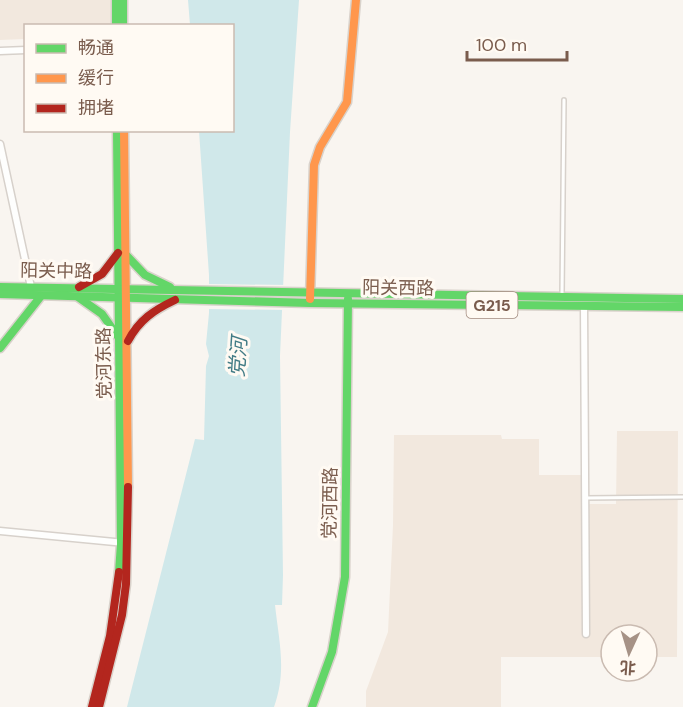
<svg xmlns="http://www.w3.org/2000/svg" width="683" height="707" font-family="'DM Sans','Noto Sans SC',sans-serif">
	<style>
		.residential { fill: #f2e8de }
		.water { fill: #d0e8ea }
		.pier { fill: #f9f5f0 }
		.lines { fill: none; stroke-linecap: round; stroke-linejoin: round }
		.lane-casing { stroke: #d7d1cb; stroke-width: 6 }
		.street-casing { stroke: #d7d1cb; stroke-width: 9 }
		.fast-casing { stroke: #d9d2cb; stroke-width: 11 }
		.slow-casing { stroke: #d9d2cb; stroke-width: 11 }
		.jam-casing { stroke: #d9d2cb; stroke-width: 11 }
		.lane { stroke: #fefefd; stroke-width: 3 }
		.street { stroke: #fefefd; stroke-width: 6 }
		.fast { stroke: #63d668; stroke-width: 8 }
		.slow { stroke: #ff974d; stroke-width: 8 }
		.jam { stroke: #b3261e; stroke-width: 8 }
		.labels { text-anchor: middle; stroke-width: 6; stroke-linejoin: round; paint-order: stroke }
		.shield { fill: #fffaf3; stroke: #a28b7f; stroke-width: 1.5 }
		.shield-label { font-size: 16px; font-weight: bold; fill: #7a5c4d }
		.street-label { font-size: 18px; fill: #7a5c4d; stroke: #fffaf3 }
		.water-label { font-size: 20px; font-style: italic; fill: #437c86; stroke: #fffaf3 }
	</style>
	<rect width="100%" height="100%" fill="#f9f5f0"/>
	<g class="residential">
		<path d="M0 0H112L113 25 26 26 25 39 0 40Z"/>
		<path d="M617 431H678L677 657H647V635H611V657H501V707H366V691L388 632 393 525 394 435H501L502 439H539V475H581L582 504H616Z"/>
	</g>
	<path class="water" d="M188 0H299L290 132 280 356 283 575 282 605H275C279 642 287 671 274 707H127L195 439 204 440 206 366 209 356 206 344 209 313V275L199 131 232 130V26L190 25Z"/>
	<path class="pier" d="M206 284 286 285 285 310 206 309Z"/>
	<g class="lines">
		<defs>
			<g id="lane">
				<path d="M562 295 564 100"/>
				<path d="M585 498 683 497"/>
			</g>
			<g id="street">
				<path d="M0 51 26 50"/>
				<path d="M0 144 31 287"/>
				<path d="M584 306 586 634"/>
				<path d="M0 531 125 543"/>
			</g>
			<g id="fast">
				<path d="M116 0V26"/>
				<path d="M123 0V26"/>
				<path d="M117 130 121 544 119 572"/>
				<path d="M126 255 145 275 170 287"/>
				<path d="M0 287 683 299"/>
				<path d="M0 294 310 303 683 307"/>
				<path d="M78 297 102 314 119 338"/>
				<path d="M0 348 41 296"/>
				<path d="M312 707 332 652 345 577 348 299"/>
			</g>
			<g id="slow">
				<path d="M124 130 128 487"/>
				<path d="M310 299 314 165 320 147 347 102 356 0"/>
			</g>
			<g id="jam">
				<path d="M79 287 102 274 118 253"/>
				<path d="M128 341C139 320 154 310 175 300"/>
				<path d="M92 707 110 636 119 572"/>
				<path d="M99 707 122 615 126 584 128 487"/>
			</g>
		</defs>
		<use href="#lane" class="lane-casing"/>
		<use href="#street" class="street-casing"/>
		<use href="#fast" class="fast-casing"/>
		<use href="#slow" class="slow-casing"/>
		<use href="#jam" class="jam-casing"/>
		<use href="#lane" class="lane"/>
		<use href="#street" class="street"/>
		<use href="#fast" class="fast"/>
		<use href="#slow" class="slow"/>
		<use href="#jam" class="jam"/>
	</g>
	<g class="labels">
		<rect class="shield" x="466.5" y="292" width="51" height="26" rx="4.5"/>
		<g class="shield-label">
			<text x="492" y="311">G215</text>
		</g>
		<g class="street-label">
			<text transform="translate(56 271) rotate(1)" y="6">阳关中路</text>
			<text transform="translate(398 288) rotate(1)" y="6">阳关西路</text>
			<text transform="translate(104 363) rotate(-91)" y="6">党河东路</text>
			<text transform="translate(330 503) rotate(-89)" y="6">党河西路</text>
		</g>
		<g class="water-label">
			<text transform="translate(238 357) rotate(-86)" y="7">党河</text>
		</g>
	</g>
	<rect x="24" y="24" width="210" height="108" fill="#fffaf3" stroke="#cabbb1" stroke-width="1.5"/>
	<rect x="36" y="44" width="30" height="9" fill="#63d668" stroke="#cabbb1" stroke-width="1.5"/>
	<text x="78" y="54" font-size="18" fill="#7a5c4d">畅通</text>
	<rect x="36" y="74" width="30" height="9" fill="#ff974d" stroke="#cabbb1" stroke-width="1.5"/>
	<text x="78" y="84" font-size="18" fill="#7a5c4d">缓行</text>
	<rect x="36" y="104" width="30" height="9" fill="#b3261e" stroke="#cabbb1" stroke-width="1.5"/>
	<text x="78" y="114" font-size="18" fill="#7a5c4d">拥堵</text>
	<g transform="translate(629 653) rotate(184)"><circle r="28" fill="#fffaf3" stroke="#cabbb1" stroke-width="1.5"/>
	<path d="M0-4.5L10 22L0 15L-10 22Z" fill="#a69286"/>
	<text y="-9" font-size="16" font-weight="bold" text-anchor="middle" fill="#7a5c4d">北</text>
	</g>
	<path d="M467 51v9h100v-9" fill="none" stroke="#7a5c4d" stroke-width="3"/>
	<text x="476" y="51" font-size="18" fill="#7a5c4d" stroke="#fffaf3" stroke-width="4.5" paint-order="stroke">100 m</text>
</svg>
